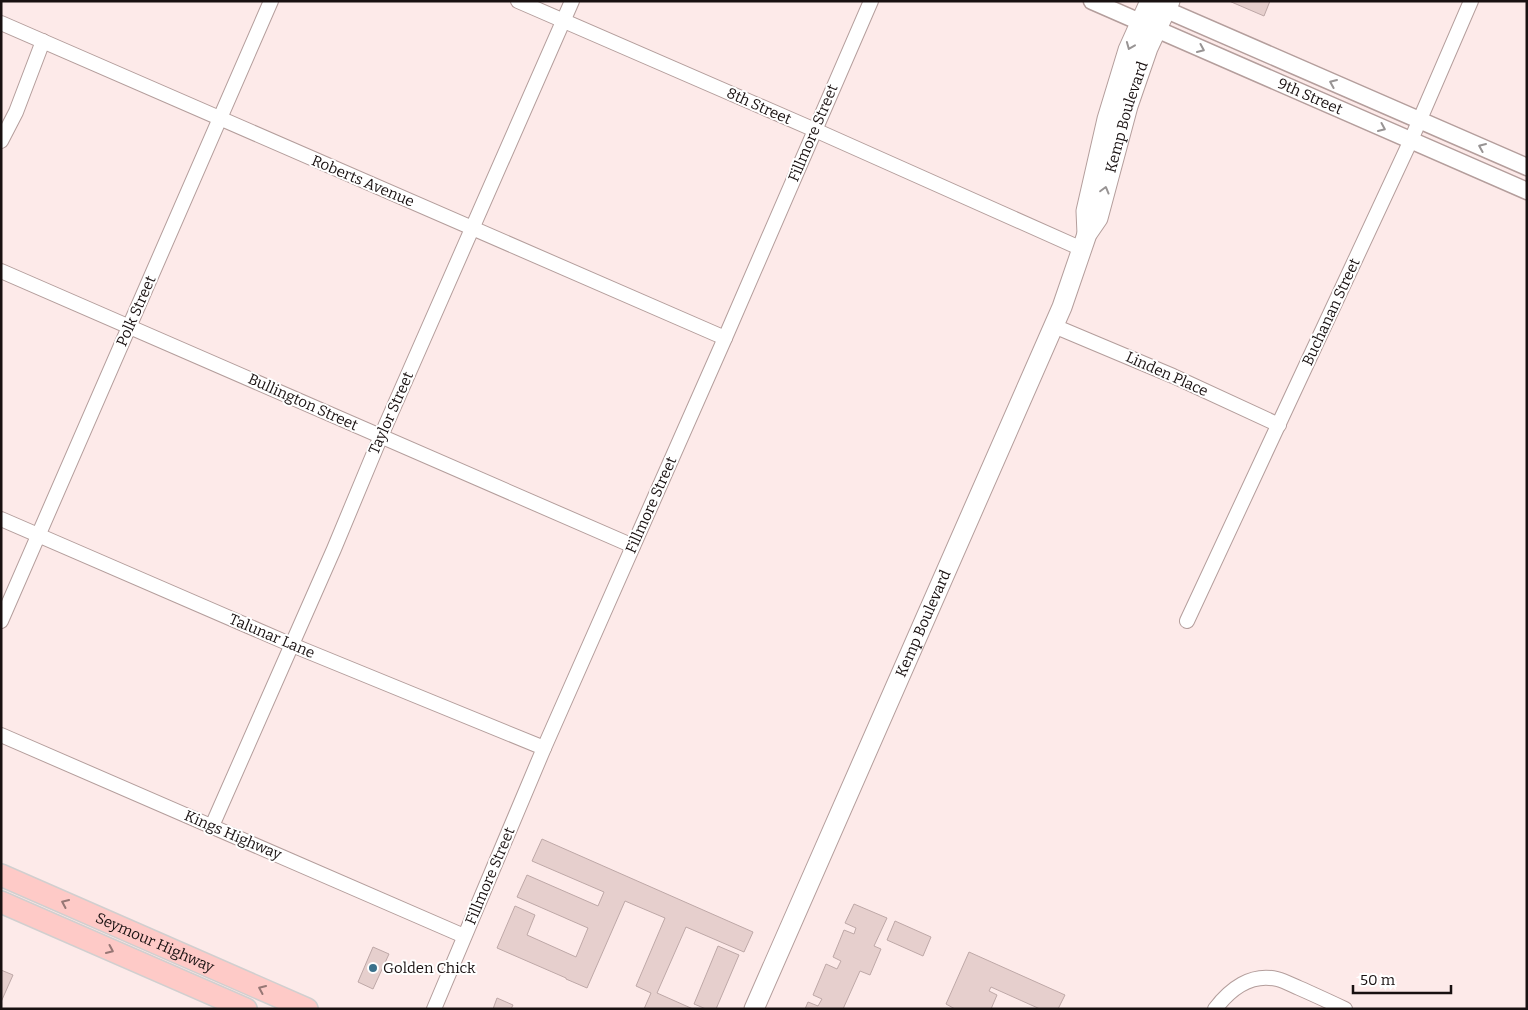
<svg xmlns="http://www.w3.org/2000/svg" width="1528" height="1010" font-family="Bitter,serif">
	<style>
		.building { fill: #e6cfcd; stroke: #bea8a7 }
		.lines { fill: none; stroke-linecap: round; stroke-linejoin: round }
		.minor-casing { stroke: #b49e9c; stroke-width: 16 }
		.tertiary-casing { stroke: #b49e9c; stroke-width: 19 }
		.secondary-casing { stroke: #b49e9c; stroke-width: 21 }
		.primary-casing { stroke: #d1cfcf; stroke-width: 24 }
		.minor { stroke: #fff; stroke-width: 14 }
		.tertiary { stroke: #fff; stroke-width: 16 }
		.secondary { stroke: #fff; stroke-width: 19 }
		.primary { stroke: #fecac7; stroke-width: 21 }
		.oneway { stroke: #989494 }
		.oneway2 { stroke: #977775 }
		.poi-dot { fill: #3a708b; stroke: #fff; stroke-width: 2 }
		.labels { text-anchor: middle; stroke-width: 4; stroke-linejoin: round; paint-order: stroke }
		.street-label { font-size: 15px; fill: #191111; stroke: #fff }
		.poi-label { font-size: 15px; fill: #191111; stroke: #fff; text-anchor: start }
	</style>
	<rect width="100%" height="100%" fill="#fdeae9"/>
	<g class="building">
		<path d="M1229 1H1270L1264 16Z"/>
		<path d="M542 839 753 932 744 952 686 927 657 993 693 1009H644L651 993 636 986 665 918 625 901 587 988 566 979V978L497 948 515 906 535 915 527 935 576 957 588 928 517 897 527 875 598 906 604 892 532 861Z"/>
		<path d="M854 904 887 918 874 946 881 949 870 975 860 971 843 1009H805L808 1002 818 1006 822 999 813 995 826 964 837 969 841 961 833 957 844 930 854 934 856 928 845 923Z"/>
		<path d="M895 921 931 937 923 956 887 940Z"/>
		<path d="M718 946 739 955 716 1009H706L694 1004Z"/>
		<path d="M373 947 389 954 373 989 358 982Z"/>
		<path d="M969 952 1065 995 1058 1009H1040L991 987 989 991 997 995 991 1009H955L946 1004Z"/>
		<path d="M1 970 13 975 1 1002Z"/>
		<path d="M497 998 513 1005 511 1009H493Z"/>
	</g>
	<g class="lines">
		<defs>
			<g id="minor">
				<path d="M518 1 815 130 1082 249"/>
				<path d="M1 23 725 338"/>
				<path d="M1 141 16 112 43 41"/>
				<path d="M1 271 633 546"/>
				<path d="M1054 326 1173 376 1279 425"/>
				<path d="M1 519 292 645 544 748"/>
				<path d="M1 621 271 1"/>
				<path d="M1187 621 1411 140 1471 1"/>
				<path d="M1 735 464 936"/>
				<path d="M212 826 334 549 381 436 572 1"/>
				<path d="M434 1009 544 748 725 338 871 1"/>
				<path d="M1215 1009C1230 989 1251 973 1277 979 1285 981 1292 985 1299 988 1315 995 1330 1002 1345 1009"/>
			</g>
			<g id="tertiary">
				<path id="s1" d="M1092 1 1527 191"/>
				<path d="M1155 5 1527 167"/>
			</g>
			<g id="secondary">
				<path d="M1087 234 1086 211 1107 119 1128 50 1150 1"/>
				<path id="s2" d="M754 1009 1062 307 1087 234 1098 218 1128 106 1148 48 1170 1"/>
			</g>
			<g id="primary">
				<path id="s3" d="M1 875 307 1009"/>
				<path d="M1 902 246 1009"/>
			</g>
		</defs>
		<use href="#minor" class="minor-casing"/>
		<use href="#tertiary" class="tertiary-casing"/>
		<use href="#secondary" class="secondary-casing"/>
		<use href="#primary" class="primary-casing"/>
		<use href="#minor" class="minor"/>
		<use href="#tertiary" class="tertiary"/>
		<use href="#secondary" class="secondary"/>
		<use href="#primary" class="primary"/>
	</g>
	<defs><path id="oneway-chevron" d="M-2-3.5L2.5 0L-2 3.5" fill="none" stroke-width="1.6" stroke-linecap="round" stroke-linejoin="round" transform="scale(1.25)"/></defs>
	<g class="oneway">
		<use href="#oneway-chevron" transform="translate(1130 46) rotate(112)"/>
		<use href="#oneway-chevron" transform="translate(1201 49) rotate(24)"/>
		<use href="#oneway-chevron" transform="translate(1333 83) rotate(-157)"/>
		<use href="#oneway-chevron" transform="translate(1382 128) rotate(24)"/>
		<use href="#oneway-chevron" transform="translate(1482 147) rotate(-157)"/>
		<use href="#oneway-chevron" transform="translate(1105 190) rotate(-75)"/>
	</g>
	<g class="oneway2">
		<use href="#oneway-chevron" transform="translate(65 903) rotate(-156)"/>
		<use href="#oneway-chevron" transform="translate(110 950) rotate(24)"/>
		<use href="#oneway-chevron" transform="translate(262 989) rotate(-156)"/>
	</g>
	<circle class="poi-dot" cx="373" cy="968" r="5"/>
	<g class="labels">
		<g class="street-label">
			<text dy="5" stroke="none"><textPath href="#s1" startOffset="238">9th Street</textPath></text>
			<text transform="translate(759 106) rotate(24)" y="5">8th Street</text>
			<text dy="5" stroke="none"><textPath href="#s2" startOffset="968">Kemp Boulevard</textPath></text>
			<text transform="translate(813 133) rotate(-67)" y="5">Fillmore Street</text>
			<text transform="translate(363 181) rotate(23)" y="5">Roberts Avenue</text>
			<text transform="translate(136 311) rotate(-66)" y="5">Polk Street</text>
			<text transform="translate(1331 312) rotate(-65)" y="5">Buchanan Street</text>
			<text transform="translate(1167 374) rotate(24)" y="5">Linden Place</text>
			<text transform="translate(303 402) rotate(24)" y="5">Bullington Street</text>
			<text transform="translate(391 413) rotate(-66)" y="5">Taylor Street</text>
			<text transform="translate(651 505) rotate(-66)" y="5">Fillmore Street</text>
			<text dy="5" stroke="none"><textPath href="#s2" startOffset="421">Kemp Boulevard</textPath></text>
			<text transform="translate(272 636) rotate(23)" y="5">Talunar Lane</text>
			<text transform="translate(233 835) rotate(23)" y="5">Kings Highway</text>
			<text transform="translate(490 876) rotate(-67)" y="5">Fillmore Street</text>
			<text dy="5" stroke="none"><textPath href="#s3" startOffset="168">Seymour Highway</textPath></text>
		</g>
		<g class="poi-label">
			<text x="383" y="973">Golden Chick</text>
		</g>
	</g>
	<rect width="1528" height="1010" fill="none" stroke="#191111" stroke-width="5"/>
	<path d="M1353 985v8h98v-8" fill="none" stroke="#191111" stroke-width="2.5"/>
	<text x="1360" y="985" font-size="15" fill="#191111" stroke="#ffffff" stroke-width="4" paint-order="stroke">50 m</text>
</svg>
